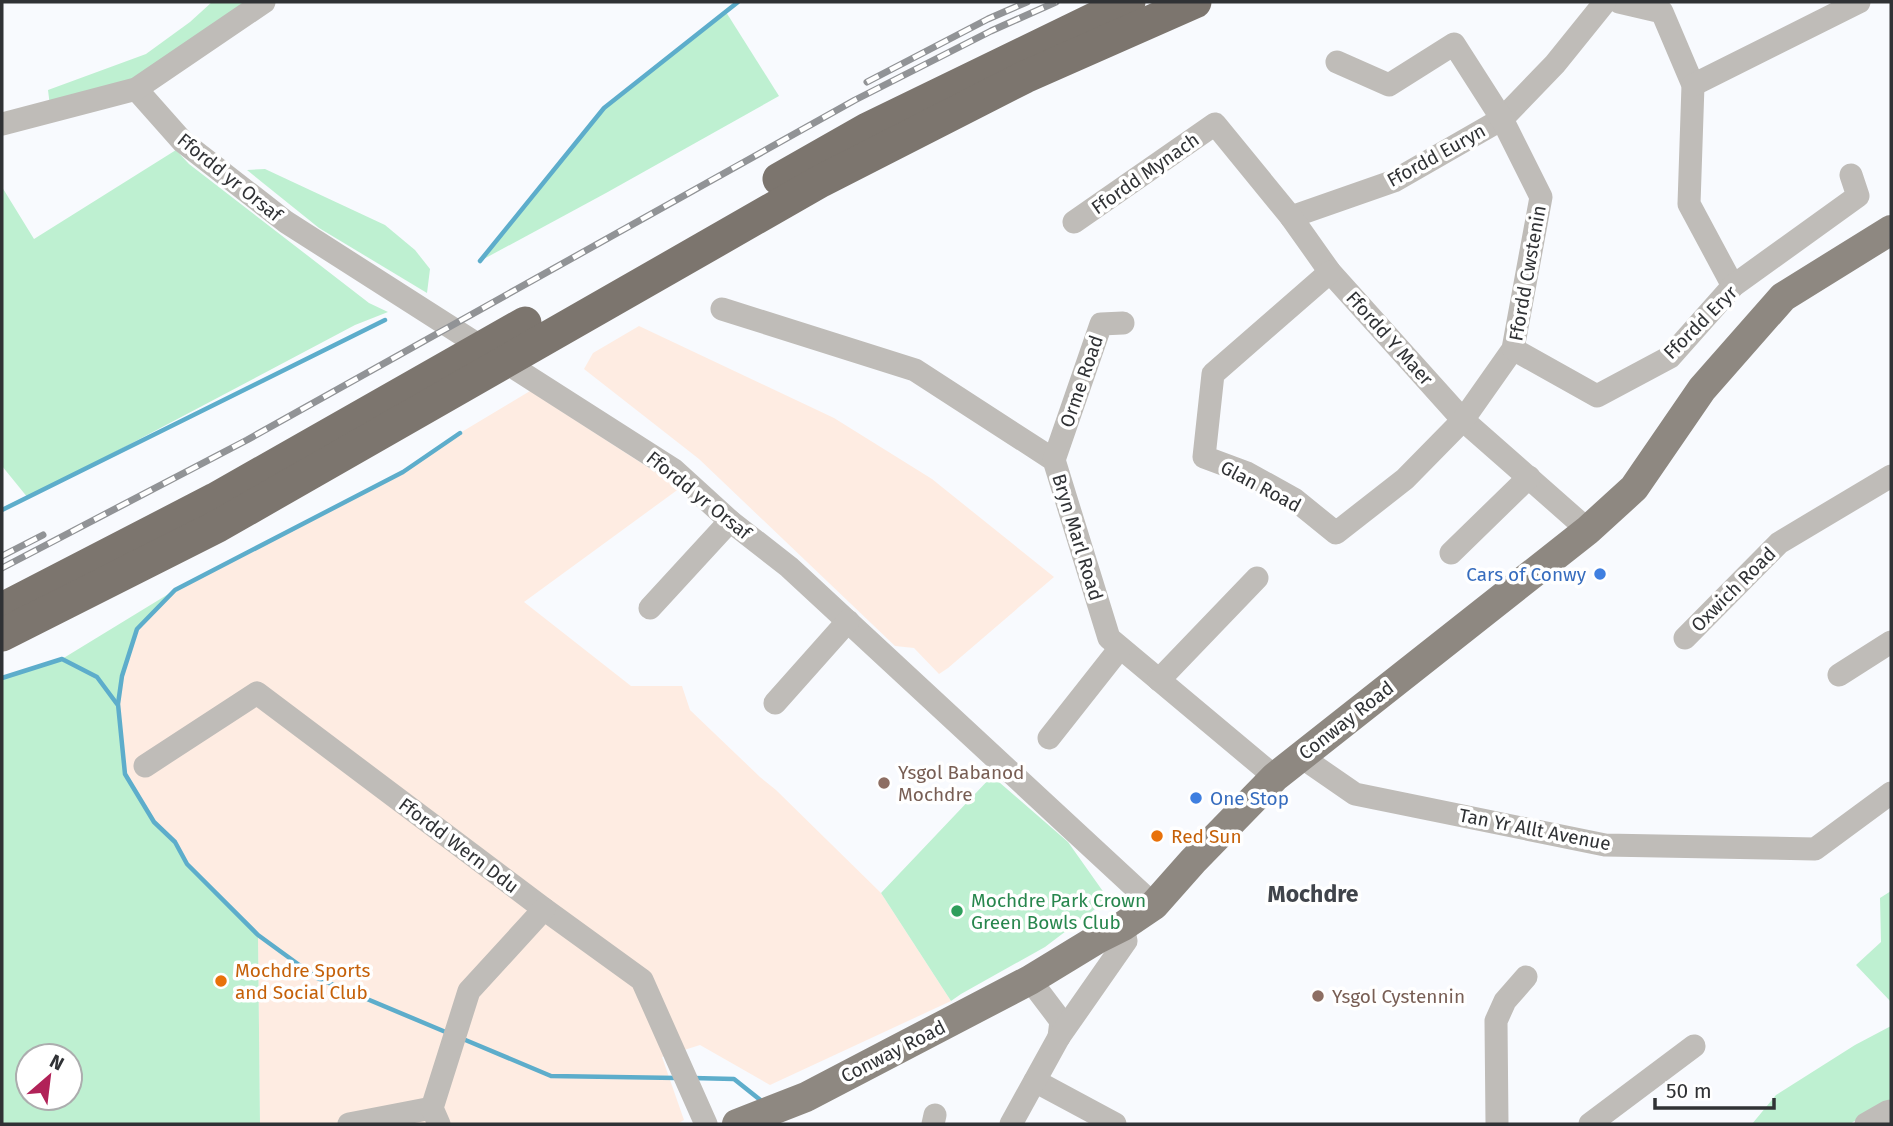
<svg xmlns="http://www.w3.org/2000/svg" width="1893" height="1126" font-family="'Fira Sans',sans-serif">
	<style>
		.industrial { fill: #feece2 }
		.green { fill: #bef0d1; fill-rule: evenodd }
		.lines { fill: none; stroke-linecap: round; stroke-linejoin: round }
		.stream { stroke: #5dadcb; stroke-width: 4.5 }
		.minor { stroke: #bfbcb8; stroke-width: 23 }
		.major { stroke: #8e8881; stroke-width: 30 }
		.highway { stroke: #7c756e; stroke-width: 33 }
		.rail-casing { stroke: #919396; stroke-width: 7 }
		.rail { stroke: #fff; stroke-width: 4.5; stroke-dasharray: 13; stroke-linecap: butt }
		.shop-dot { fill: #3f7fe0; stroke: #fff; stroke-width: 2.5 }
		.education-dot { fill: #8d6e63; stroke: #fff; stroke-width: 2.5 }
		.food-dot { fill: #e8710a; stroke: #fff; stroke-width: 2.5 }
		.leisure-dot { fill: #2e9e5b; stroke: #fff; stroke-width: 2.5 }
		.labels { text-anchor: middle; stroke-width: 7; stroke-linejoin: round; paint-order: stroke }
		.street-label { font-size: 19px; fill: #303235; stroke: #fff }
		.shop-label { font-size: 19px; fill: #366cbe; stroke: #fff; text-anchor: end }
		.education-label { font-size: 19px; fill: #785e54; stroke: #fff; text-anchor: start }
		.food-label { font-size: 19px; fill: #c56008; stroke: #fff; text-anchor: start }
		.leisure-label { font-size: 19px; fill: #27864d; stroke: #fff; text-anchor: start }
		.quarter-label { font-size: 23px; font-weight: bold; fill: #40444b; stroke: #fff }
	</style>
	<rect width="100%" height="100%" fill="#f8fafe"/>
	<g class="industrial">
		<path d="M639 326 834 418 932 479 1054 577 948 668 939 674 914 648 895 646 699 459 584 369 593 353Z"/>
		<path d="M530 391 680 488 524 602 631 686H682L690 710 760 777 776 790 881 893 951 1001 770 1085 700 1045 662 1057 684 1120 677 1124H260L258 935 187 864 175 842 154 822 125 774 118 704 122 676 137 629 175 590 403 472 460 433Z"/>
	</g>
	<g class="green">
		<path d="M212 2H252L124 86 50 106 48 90 146 54 190 22Z"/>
		<path d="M726 12 779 96 606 193 480 261 604 108Z"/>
		<path d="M176 150 189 164 369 303 388 312 355 325 28 498 2 466V187L34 239Z"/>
		<path d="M265 169 385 225 415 250 430 269 427 293 319 228 247 170Z"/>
		<path d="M175 590 137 629 122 676 118 704 125 774 154 822 175 842 187 864 258 935 260 1124H2V678L62 659ZM28 1056H70V1098H28Z"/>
		<path d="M992 776 1068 842 1107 897 1099 906 1045 947 961 994 951 1001 881 893Z"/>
		<path d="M1891 891V1002L1856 965 1881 942 1880 898Z"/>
		<path d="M1891 1026V1101L1882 1103 1850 1124H1752L1776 1095 1855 1045Z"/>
	</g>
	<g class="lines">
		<g class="stream">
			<path d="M480 261 604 108 738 2"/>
			<path d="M2 510 385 320"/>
			<path d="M2 678 62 659 97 677 117 704"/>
			<path d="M448 1033 317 978 258 935 187 864 175 842 154 822 125 774 118 704 122 676 137 629 175 590 403 472 460 433"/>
			<path d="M463 1039 551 1076 677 1078"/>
			<path d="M693 1078 734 1079 764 1103"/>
		</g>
		<g class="minor">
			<path d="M1619 2 1662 12 1693 85 1689 204 1733 286"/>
			<path d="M1693 85 1859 2"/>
			<path d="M136 89 183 142 286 222 674 470 730 521 789 567 1154 905"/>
			<path d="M2 124 136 89 264 2"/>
			<path d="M1291 217 1394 181 1502 119 1555 64 1605 2"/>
			<path d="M1074 222 1215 124 1291 217 1330 272 1463 420 1588 530"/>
			<path d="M1330 272 1213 374 1204 457 1247 473 1294 499 1336 533 1405 479 1463 420 1513 349 1541 197 1502 119 1454 44 1389 85 1337 62"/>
			<path d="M722 309 915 370 1054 460 1109 638 1275 777"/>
			<path d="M1513 349 1597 396 1670 357 1733 286 1858 196 1851 175"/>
			<path d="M1054 460 1101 324 1123 323"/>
			<path d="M1451 553 1529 477"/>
			<path d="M650 608 730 521"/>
			<path d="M1685 638 1779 543 1891 476"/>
			<path d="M1839 675 1891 642"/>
			<path d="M1159 680 1257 578"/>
			<path d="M775 703 848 621"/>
			<path d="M1049 738 1120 648"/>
			<path d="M1300 756 1355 794 1605 845 1815 849 1891 793"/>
			<path d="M145 766 257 693 544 909 642 980 706 1124"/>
			<path d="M1030 980 1061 1021 1059 1037"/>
			<path d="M1035 1081 1115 1124"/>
			<path d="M349 1124 432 1108"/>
			<path d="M439 1124 432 1108 469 991 544 909"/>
			<path d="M933 1124 935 1115"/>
			<path d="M1011 1124 1059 1037 1126 941 1123 926"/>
			<path d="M1497 1124 1496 1021 1505 1001 1526 977"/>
			<path d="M1590 1124 1694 1046"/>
			<path d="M1866 1124 1887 1112 1891 1111"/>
		</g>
		<path class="major" d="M737 1124 806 1097 1030 980 1099 938 1123 926 1154 905 1193 861 1275 777 1588 530 1634 488 1702 389 1783 297 1891 230"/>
		<g class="highway">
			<path d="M779 179 867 129 1129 2"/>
			<path d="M2 609 215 499 525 323"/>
			<path d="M2 635 218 526 821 181 1025 77 1195 2"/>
		</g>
		<defs>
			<g id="rail">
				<path d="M867 82 988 19 1027 2"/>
				<path d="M2 556 43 535"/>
				<path d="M2 568 247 440 855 100 991 31 1056 2"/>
			</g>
		</defs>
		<use href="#rail" class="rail-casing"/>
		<use href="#rail" class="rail"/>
	</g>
	<g class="shop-dot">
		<circle cx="1600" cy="574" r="7"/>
		<circle cx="1196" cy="798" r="7"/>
	</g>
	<g class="education-dot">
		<circle cx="884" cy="783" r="7"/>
		<circle cx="1318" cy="996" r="7"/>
	</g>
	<g class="food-dot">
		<circle cx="1157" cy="836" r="7"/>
		<circle cx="221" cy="981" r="7"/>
	</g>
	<circle class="leisure-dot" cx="957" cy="911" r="7"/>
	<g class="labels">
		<g class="street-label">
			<text transform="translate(1436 155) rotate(-29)" y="7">Ffordd Euryn</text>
			<text transform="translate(1145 173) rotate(-35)" y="7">Ffordd Mynach</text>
			<text transform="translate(230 177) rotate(39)" y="7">Ffordd yr Orsaf</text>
			<text transform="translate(1527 273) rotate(-80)" y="7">Ffordd Cwstenin</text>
			<text transform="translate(1700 322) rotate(-45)" y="7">Ffordd Eryr</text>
			<text transform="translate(1390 338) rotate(48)" y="7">Ffordd Y Maer</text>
			<text transform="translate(1081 381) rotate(-71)" y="7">Orme Road</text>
			<text transform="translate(1261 486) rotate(28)" y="7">Glan Road</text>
			<text transform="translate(699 495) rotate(39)" y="7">Ffordd yr Orsaf</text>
			<text transform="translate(1078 537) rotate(73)" y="7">Bryn Marl Road</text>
			<text transform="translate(1733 589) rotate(-45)" y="7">Oxwich Road</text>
			<text transform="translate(1346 720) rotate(-38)" y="7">Conway Road</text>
			<text transform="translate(1535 829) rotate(11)" y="7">Tan Yr Allt Avenue</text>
			<text transform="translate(459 845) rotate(37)" y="7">Ffordd Wern Ddu</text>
			<text transform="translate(893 1051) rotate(-27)" y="7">Conway Road</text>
		</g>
		<g class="shop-label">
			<text x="1586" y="581">Cars of Conwy</text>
			<text x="1210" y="805" text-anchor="start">One Stop</text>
		</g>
		<g class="education-label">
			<text x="898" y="779">Ysgol Babanod<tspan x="898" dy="22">Mochdre</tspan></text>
			<text x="1332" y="1003">Ysgol Cystennin</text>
		</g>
		<g class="food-label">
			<text x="1171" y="843">Red Sun</text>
			<text x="235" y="977">Mochdre Sports<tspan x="235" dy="22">and Social Club</tspan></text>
		</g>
		<g class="leisure-label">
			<text x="971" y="907">Mochdre Park Crown<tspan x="971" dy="22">Green Bowls Club</tspan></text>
		</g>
		<g class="quarter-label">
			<text x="1313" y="902">Mochdre</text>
		</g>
	</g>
	<rect width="1893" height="1126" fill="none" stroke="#303235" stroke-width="7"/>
	<g transform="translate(49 1077) rotate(28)"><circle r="33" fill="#ffffff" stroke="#acadae" stroke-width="2"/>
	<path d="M0-5L12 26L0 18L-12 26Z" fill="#b12258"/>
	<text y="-10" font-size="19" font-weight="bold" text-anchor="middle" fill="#303235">N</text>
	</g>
	<path d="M1655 1098v10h119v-10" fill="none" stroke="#303235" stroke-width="3.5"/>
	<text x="1666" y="1098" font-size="21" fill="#303235" stroke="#ffffff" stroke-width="5" paint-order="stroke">50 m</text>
</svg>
